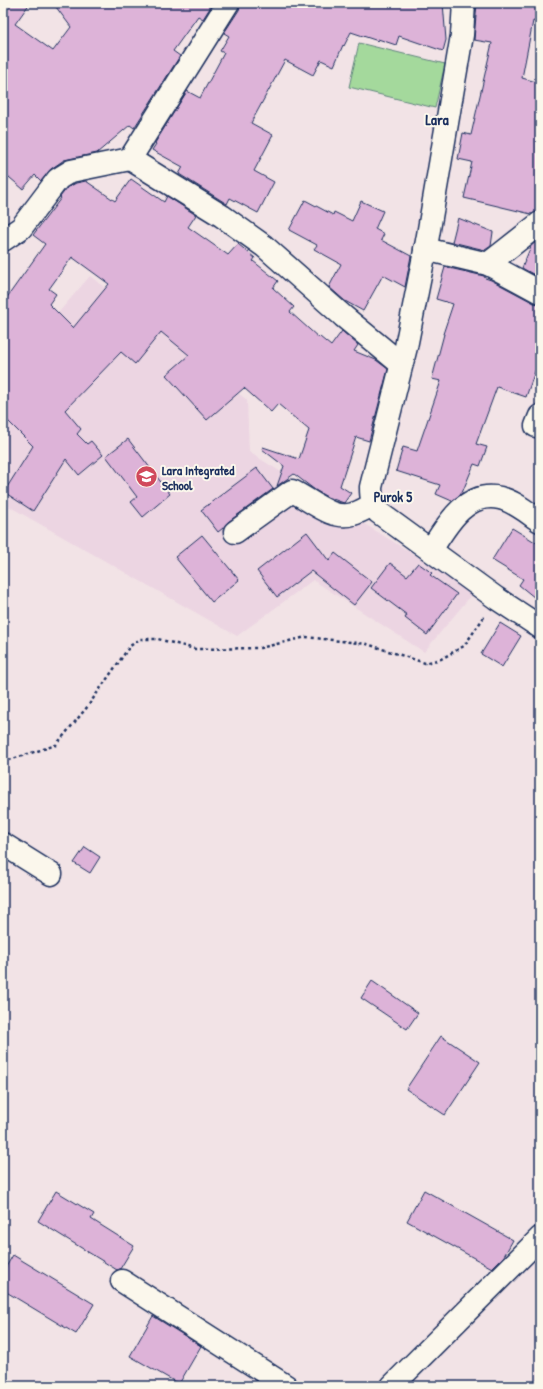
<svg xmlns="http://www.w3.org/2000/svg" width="543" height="1389" font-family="'Patrick Hand',sans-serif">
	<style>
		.built { fill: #ecd5e2 }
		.green { fill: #a4d99c; stroke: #60847d }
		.building { fill: #ddb3d8; stroke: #1b2f5e; fill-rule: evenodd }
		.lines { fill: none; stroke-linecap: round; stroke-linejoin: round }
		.minor-casing { stroke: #1b2f5e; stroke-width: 25 }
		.path { stroke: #1b2f5e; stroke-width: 2.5; stroke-dasharray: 3 3; stroke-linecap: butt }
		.minor { stroke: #fbf7ec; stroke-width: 22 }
		.labels { text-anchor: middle; stroke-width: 4; stroke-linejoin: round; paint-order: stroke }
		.poi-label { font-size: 13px; font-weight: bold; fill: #1b2f5e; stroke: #fbf7ec; text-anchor: start }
		.neighbourhood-label { font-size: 14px; font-weight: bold; fill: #1b2f5e; stroke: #fbf7ec }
		.quarter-label { font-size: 15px; font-weight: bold; fill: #1b2f5e; stroke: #fbf7ec }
	</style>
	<rect width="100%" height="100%" fill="#f2e3e6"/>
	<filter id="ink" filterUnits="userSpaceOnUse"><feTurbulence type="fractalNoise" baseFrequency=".025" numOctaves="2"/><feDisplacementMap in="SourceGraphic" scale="8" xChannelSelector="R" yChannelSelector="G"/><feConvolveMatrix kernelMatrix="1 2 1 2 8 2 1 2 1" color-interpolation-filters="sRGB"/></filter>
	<g filter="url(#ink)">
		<path class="built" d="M90 276 247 400 249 452 474 592 424 652 313 580 237 636 3 503V377Z"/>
		<path class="green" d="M359 43 445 64 435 108 349 87Z"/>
		<g class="building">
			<path d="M3 3H30L15 24 53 51 71 27 53 3H213L203 19 198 16 173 51 180 56 134 128 130 125 97 153 64 160 51 169 41 181 35 175 23 189 3 172Z"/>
			<path d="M240 3H443L446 40 443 51 399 36 396 45 378 39V41L351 32 344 46 343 45 334 66 321 60 313 75 285 60 251 123 273 135 254 171 274 182 258 213 230 198 227 204 179 174 183 167 152 150 156 144 155 143 187 91 200 98 224 53 220 51 229 36 224 33 239 10Z"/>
			<path d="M477 3H540V23L533 21 522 78 540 83V211L531 214 464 198 472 162 458 159 463 133 471 135 492 43 474 40Z"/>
			<path d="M131 179 164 202 167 196 196 215 188 227 228 255 238 244 255 258 253 261 278 281 273 288 294 307 290 312 319 338 320 337 331 346 342 331 358 345 354 351 376 360 388 369 369 441 356 437 340 486 351 493 344 503 327 497 315 490 294 474 277 486 284 466 262 449 263 447 299 459 309 430 278 404 271 412 244 388 207 420 166 375 189 355 161 332 135 364 121 352 65 410 81 429 77 434 87 444 91 441 103 455 79 475 66 459 33 511 4 492 33 446 3 416V303L45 244 33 235 61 198 60 197 67 188 76 183 86 181 115 201ZM72 257 109 284 73 328 49 304 56 294 49 289Z"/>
			<path d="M305 200 333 215 334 212 352 221 361 201 383 211 375 229 384 234 381 240 411 256 405 287 383 275 363 311 345 301 329 287 341 264 314 249 317 245 289 230Z"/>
			<path d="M458 218 493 232 491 246 485 250 452 242Z"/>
			<path d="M540 239V278L522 268 531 246Z"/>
			<path d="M445 267 484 276 485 278 491 280 534 303 540 304V357L526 397 497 387 476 444 487 447 480 466 474 464 462 493 452 501 436 494 440 485 396 471 403 447 417 451 441 381 432 379 444 334H443L453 304 436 299Z"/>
			<path d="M128 439 170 494 143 517 131 502 137 497 106 456Z"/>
			<path d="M257 468 273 489 228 522 223 528 218 532 201 510Z"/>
			<path d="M512 528 540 545V602L519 585 523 579 492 560Z"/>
			<path d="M307 532 329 561 335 553 372 582 354 605 311 571 277 597 257 571Z"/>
			<path d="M202 535 239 580 212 602 175 557Z"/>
			<path d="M390 563 407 576 418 563 432 573 430 575 457 594 427 635 405 618 407 615 371 588Z"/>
			<path d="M500 623 521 636 502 667 481 654Z"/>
			<path d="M85 847 100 857 90 873 74 863Z"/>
			<path d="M372 981 418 1013 407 1029 361 998Z"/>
			<path d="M441 1036 480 1062 445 1115 406 1089Z"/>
			<path d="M424 1190 513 1240 504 1256 492 1268 407 1221Z"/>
			<path d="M56 1191 94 1214 91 1219 134 1246 120 1269 117 1270 38 1221Z"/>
			<path d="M13 1255 94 1304 76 1334 3 1290V1272Z"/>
			<path d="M153 1316 201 1346 179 1384 130 1356Z"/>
		</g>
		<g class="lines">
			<defs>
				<g id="minor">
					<path d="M464 3 462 35 427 241 406 347 371 487C371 497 372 503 378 512L496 598 540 627"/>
					<path d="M130 159 228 3"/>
					<path d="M3 240 21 228 58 179 71 171 130 159 222 216 264 246 343 316 401 364"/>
					<path d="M425 249 488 264 540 292"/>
					<path d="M488 264 540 223"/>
					<path d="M536 426 540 416"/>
					<path d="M235 532 292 491C310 499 332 521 353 514 360 512 366 508 373 505"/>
					<path d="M431 550C446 526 466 490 500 498 514 501 528 513 540 521"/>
					<path d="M3 844 51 874"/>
					<path d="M122 1281 286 1386"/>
					<path d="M392 1386 540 1238"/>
				</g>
			</defs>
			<use href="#minor" class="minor-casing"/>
			<path class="path" d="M3 762 56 745 88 706 130 646 140 639H158L195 649 260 648 306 637 367 644 425 663 441 659 464 646 484 617"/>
			<use href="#minor" class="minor"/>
		</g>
	</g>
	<defs>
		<symbol id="school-disc" viewBox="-11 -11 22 22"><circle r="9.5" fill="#d1495b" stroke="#fbf7ec"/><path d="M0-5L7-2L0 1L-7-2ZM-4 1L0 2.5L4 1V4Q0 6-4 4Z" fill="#fff"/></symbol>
	</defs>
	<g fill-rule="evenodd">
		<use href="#school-disc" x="134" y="464" width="25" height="25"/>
	</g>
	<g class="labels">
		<g class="poi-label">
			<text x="162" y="475">Lara Integrated<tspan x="162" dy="15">School</tspan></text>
		</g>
		<g class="neighbourhood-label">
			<text x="393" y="502">Purok 5</text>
		</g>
		<g class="quarter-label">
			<text x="437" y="125">Lara</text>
		</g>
	</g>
	<rect width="543" height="1389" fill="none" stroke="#fbf7ec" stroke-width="16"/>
	<rect x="8" y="8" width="527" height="1373" fill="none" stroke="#1b2f5e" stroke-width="1.5" filter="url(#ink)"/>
</svg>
